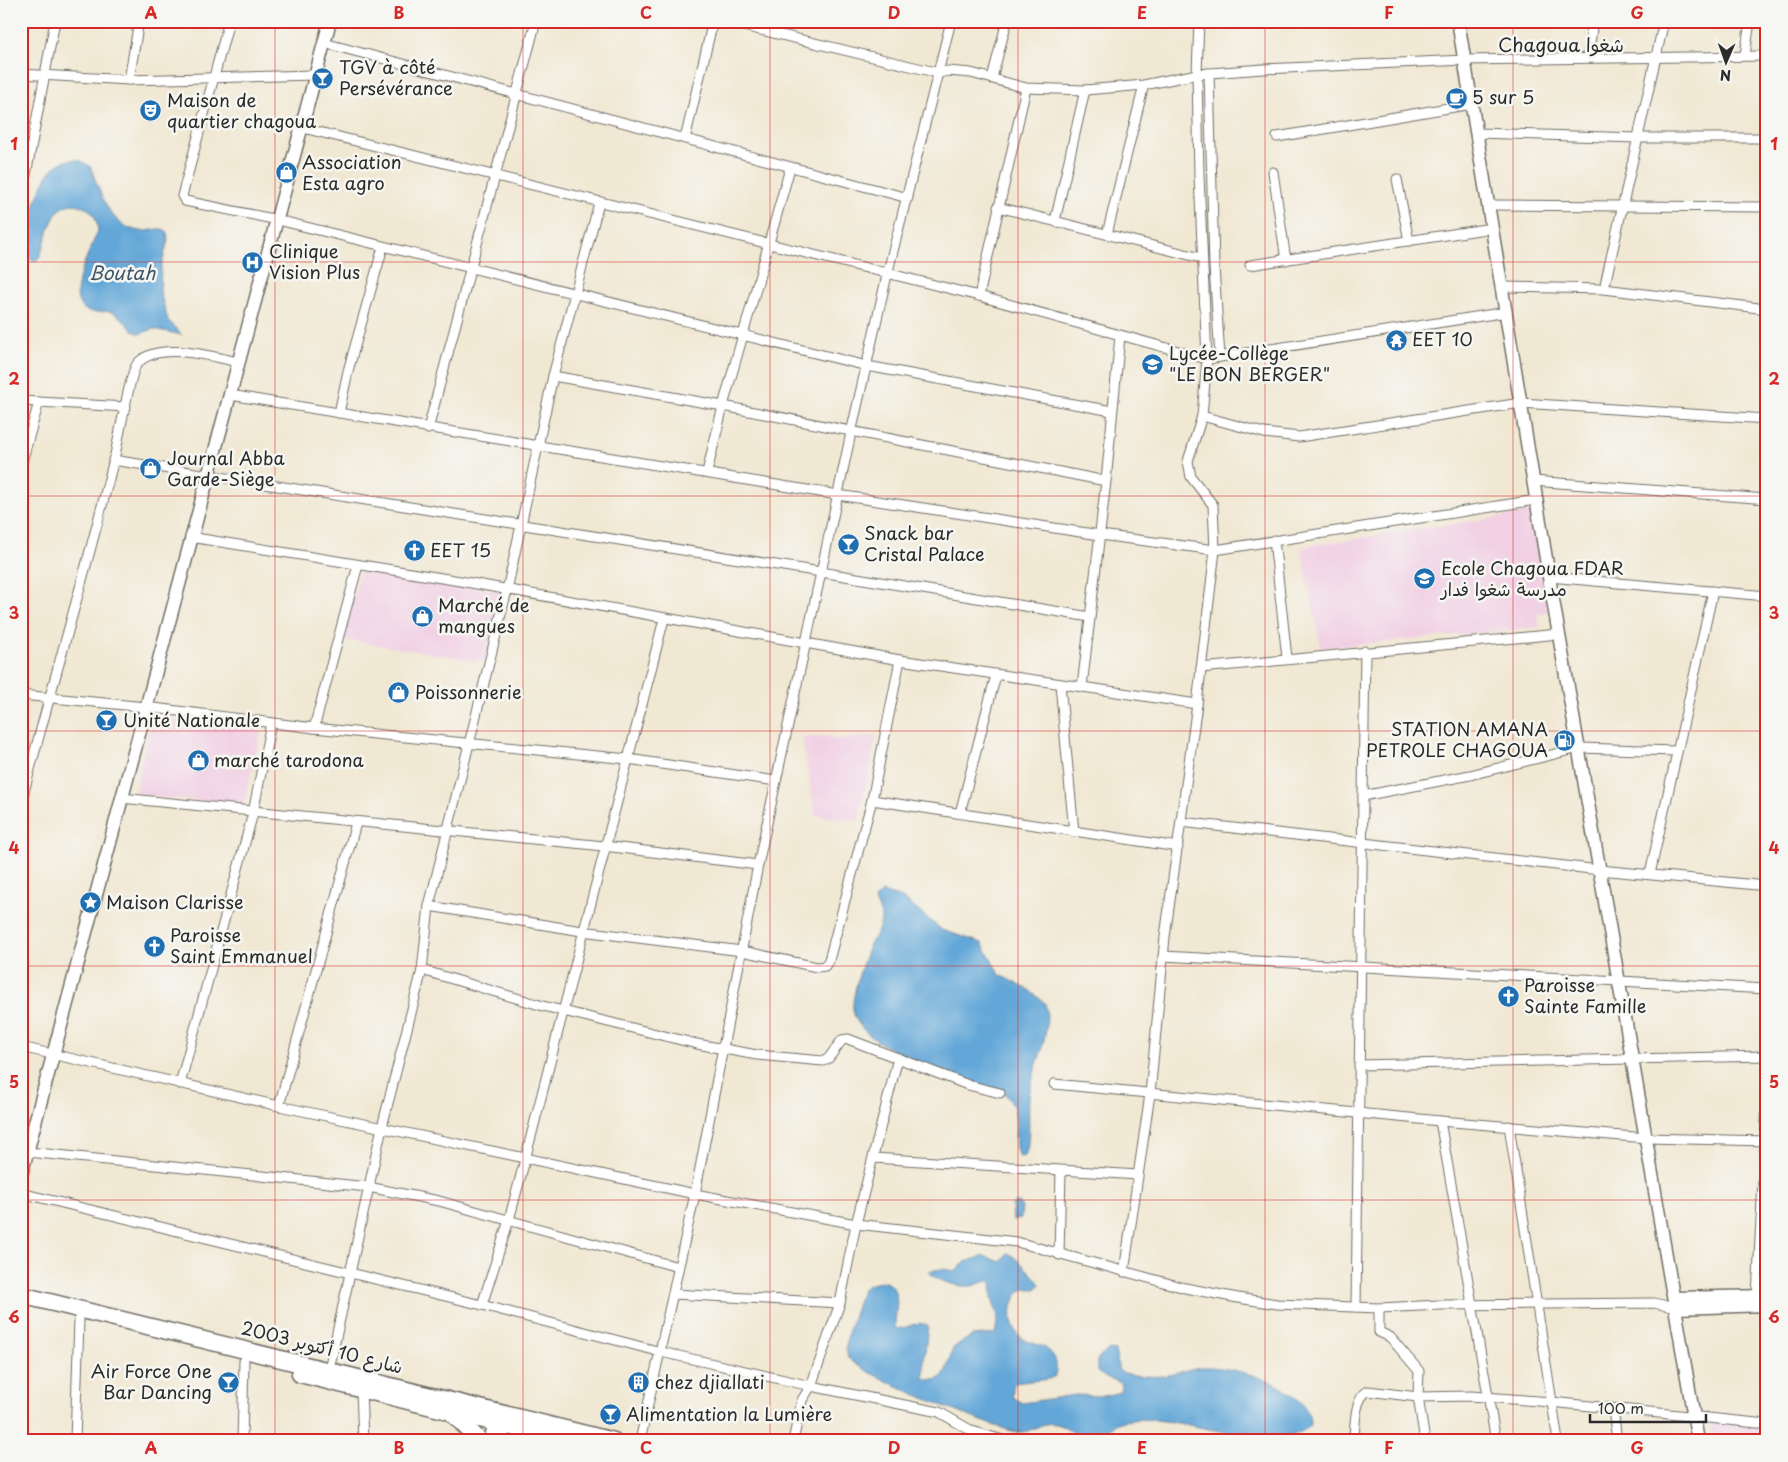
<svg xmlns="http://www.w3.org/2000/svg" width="1788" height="1462" font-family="'Playpen Sans','Playpen Sans Arabic',sans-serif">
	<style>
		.built { fill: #f1d0e4 }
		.water { fill: #63a7d8; stroke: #476982 }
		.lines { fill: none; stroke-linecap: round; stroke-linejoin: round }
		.street-casing { stroke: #706d66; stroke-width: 11 }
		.secondary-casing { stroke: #706d66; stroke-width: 15 }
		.highway-casing { stroke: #706d66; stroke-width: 19 }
		.street { stroke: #fff; stroke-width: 9 }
		.secondary { stroke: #fff; stroke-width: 12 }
		.highway { stroke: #fff; stroke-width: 16 }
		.grid { fill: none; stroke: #d62828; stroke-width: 1; stroke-opacity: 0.55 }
		.labels { text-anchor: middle; stroke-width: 5; stroke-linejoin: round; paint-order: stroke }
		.poi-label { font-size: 18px; fill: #2b2b2b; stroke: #f6f6f2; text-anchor: start }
		.street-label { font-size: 18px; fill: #2b2b2b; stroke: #f6f6f2 }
		.neighbourhood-label { font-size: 19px; fill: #2b2b2b; stroke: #f6f6f2 }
		.water-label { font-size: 19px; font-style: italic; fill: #3f5668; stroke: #f6f6f2 }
		.neatline { fill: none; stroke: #d62828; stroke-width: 2 }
		.grid-label { font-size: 16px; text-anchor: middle; font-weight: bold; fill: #d62828 }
	</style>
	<rect width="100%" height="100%" fill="#f6f6f2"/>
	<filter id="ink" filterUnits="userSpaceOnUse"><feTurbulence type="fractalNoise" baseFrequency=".02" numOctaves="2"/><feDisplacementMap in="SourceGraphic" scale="10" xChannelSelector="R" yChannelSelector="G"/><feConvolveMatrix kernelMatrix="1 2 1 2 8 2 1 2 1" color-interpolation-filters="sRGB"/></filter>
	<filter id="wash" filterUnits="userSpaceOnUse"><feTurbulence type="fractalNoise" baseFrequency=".0096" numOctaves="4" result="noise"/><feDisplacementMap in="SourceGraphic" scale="20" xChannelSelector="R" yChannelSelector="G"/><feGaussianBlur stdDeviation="1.12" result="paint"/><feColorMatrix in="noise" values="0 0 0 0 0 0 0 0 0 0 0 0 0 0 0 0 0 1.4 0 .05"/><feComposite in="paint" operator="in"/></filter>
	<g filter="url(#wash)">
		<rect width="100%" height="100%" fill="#f1e8d3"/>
		<g class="built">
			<path d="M1532 512 1548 612 1537 614 1540 627 1321 648 1301 547Z"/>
			<path d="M361 569 501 592 485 662 341 639Z"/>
			<path d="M152 718 262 729 243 806 134 794Z"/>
			<path d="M877 735 858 821 815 815 802 738 829 736 834 740Z"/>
			<path d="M1709 1417 1767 1424V1441H1713Z"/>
		</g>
		<g class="water">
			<path d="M79 160 90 166C100 190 108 228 141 231 149 232 160 226 167 231L168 240 161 268 160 291 168 320 182 335 154 329 139 334C129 329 122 316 112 312 104 310 96 314 88 311 61 302 92 247 98 231 97 220 94 210 82 206 51 194 48 242 38 260L33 261 26 256C23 234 39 179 57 165 63 160 71 160 79 160Z"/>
			<path d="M882 892 902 898 942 930 982 943 1000 975 1029 990 1045 1003C1053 1035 1032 1067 1029 1098 1028 1114 1031 1143 1025 1156L1020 1157 1017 1152C1012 1132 1022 1110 1005 1094 973 1078 847 1051 853 1003 855 984 863 961 870 944 874 937 880 929 881 920 882 913 876 906 875 899Z"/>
			<path d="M1015 1203H1019L1022 1207 1021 1218 1013 1220 1012 1205Z"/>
			<path d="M1008 1253C1014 1255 1038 1279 1040 1285L1036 1289C1032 1289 1024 1288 1021 1291 1009 1300 1009 1324 1018 1335 1027 1345 1043 1342 1052 1354 1057 1360 1057 1368 1055 1376L1049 1379 1014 1383 1012 1396 1022 1403 1075 1395 1104 1396 1120 1392 1122 1388 1121 1383 1105 1377 1097 1372V1360L1108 1350 1115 1351 1119 1371C1132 1376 1153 1378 1168 1375 1180 1373 1191 1367 1205 1367 1234 1366 1312 1387 1310 1425 1276 1462 1167 1405 1117 1423 1110 1426 1103 1435 1097 1441 1073 1441 1078 1431 1060 1425 1039 1419 1034 1434 1017 1432 995 1429 856 1373 848 1357 842 1344 852 1322 856 1309 862 1289 862 1283 885 1282 904 1290 894 1314 895 1328 907 1331 916 1318 928 1326L924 1361V1378C949 1388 947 1358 954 1347L972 1336 995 1334 998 1316 992 1299 991 1281C984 1280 977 1286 969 1286 958 1287 933 1281 929 1271L942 1269 956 1271 965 1262 984 1256 1001 1262Z"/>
		</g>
	</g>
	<g filter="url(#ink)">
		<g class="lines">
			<defs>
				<g id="street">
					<path d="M229 21 182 196 185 201 278 220 867 366 1112 411"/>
					<path d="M723 21 939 73 948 71 971 73 1026 88 1085 90 1144 85 1197 74 1263 69 1465 60 1767 56"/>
					<path d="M324 43 908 198"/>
					<path d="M1745 55 1750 21"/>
					<path d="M1588 58 1593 21"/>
					<path d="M1209 73 1214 267 1220 357"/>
					<path d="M21 74 129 80 315 75"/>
					<path d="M992 78 1007 21"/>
					<path d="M129 80 139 21"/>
					<path d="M303 128 979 296 1207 359 1507 312"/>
					<path d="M1477 133 1638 138H1767"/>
					<path d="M1277 137 1472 104"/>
					<path d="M685 139 713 21"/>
					<path d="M1273 172 1286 260"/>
					<path d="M1397 179 1409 241"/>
					<path d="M21 201 55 21"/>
					<path d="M1488 205 1767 207"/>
					<path d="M998 207 1201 258"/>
					<path d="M1055 221 1085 90"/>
					<path d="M1107 234 1144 85"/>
					<path d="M1250 265 1492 228"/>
					<path d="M1502 287 1604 289 1767 309"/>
					<path d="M1604 289 1664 21"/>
					<path d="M979 296 1026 88"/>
					<path d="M553 376 723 406 1106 481"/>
					<path d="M230 395 838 495 1100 535 1215 550 1536 500"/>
					<path d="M21 401 126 407"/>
					<path d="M339 413 348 371 383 247"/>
					<path d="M1202 416 1264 433 1299 437 1521 403 1767 419"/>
					<path d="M428 429 536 21"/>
					<path d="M113 460 821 572 1090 617"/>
					<path d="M21 465 39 402"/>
					<path d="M707 472 723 406 790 168"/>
					<path d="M1533 481 1767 499"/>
					<path d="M190 537 460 581 900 660 1197 704"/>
					<path d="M1274 540 1287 658"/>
					<path d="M1549 577 1767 596"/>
					<path d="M900 660 872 800 1178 847"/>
					<path d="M1201 668 1559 634"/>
					<path d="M1060 684 1074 832"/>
					<path d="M1082 687 1106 481 1120 336"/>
					<path d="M21 695 146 707 314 728 628 759 776 781"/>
					<path d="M314 728 358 565"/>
					<path d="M1363 796 1470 775 1579 748 1676 751"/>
					<path d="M121 798 604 846 758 865"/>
					<path d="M21 803C51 689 85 575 114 459 118 444 130 372 137 364 157 340 213 357 239 362"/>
					<path d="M960 813 996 675"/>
					<path d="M1181 822 1600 870 1767 886"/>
					<path d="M1650 874 1713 591"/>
					<path d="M429 906 582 931 742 951 817 967 825 966 829 960 872 800"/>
					<path d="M1163 956 1767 989"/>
					<path d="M422 970 543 1006 697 1044 757 1055 823 1061 828 1059 842 1040 848 1039 968 1085 1000 1093"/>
					<path d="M21 1047 279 1106 695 1194 856 1224 1017 1242 1185 1288 1238 1298 1277 1304 1379 1308 1440 1305 1654 1303 1676 1308"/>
					<path d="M1359 1065 1767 1056"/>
					<path d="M180 1084 253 813 271 723"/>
					<path d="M1054 1084 1440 1121 1647 1138 1767 1141"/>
					<path d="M279 1106 356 823"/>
					<path d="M1440 1121 1496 1441"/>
					<path d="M1509 1126 1558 1441"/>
					<path d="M28 1152 368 1187 439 1201 678 1267"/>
					<path d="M874 1158 1138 1175"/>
					<path d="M21 1193 482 1305 661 1352 811 1386 939 1412 972 1431 1006 1441"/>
					<path d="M1059 1255 1061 1171"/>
					<path d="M1124 1272 1150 1094 1165 937 1197 704 1215 550 1213 505 1191 477 1188 461 1202 416 1207 359 1199 175 1197 74 1199 21"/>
					<path d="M673 1294 840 1303"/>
					<path d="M1757 1296 1767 1103"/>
					<path d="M482 1305 509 1220 526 1156 664 619"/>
					<path d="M1356 1307 1365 651"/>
					<path d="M1379 1308V1332L1390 1337 1419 1371 1418 1397 1425 1441"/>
					<path d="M328 1374 382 1127 422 970 429 906 507 590 553 376 599 203"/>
					<path d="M361 1390 363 1441"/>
					<path d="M1613 1409 1617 1441"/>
					<path d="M75 1441 79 1320"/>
					<path d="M242 1441 244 1361"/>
					<path d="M640 1441 695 1194 758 865 851 433 887 275 951 21"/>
					<path d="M793 1441 802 1400 811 1386 840 1303 856 1224 898 1058"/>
					<path d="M1354 1441C1355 1426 1354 1398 1368 1391L1418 1397 1471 1396 1551 1402 1767 1424"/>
				</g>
				<g id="secondary">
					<path d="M1458 21 1549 577 1698 1441"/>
					<path d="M21 1175 330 21"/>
					<path d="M1675 1298 1767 1296"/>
					<path d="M1676 1308 1767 1305"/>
					<path d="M502 1416 503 1441"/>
					<path d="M489 1441 499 1415"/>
				</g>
				<g id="highway">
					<path d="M21 1295 614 1441"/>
					<path d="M300 1374 548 1436"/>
					<path d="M453 1414 480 1441"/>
				</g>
			</defs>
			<use href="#street" class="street-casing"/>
			<use href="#secondary" class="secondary-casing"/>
			<use href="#highway" class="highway-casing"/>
			<use href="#street" class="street"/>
			<use href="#secondary" class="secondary"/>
			<use href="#highway" class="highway"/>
		</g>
	</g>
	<path class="grid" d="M275 21V1441M523 21V1441M770 21V1441M1018 21V1441M1265 21V1441M1513 21V1441M21 262H1767M21 496H1767M21 731H1767M21 966H1767M21 1200H1767"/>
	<defs>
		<symbol id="bar-disc" viewBox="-11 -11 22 22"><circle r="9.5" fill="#1f6fb2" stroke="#f6f6f2"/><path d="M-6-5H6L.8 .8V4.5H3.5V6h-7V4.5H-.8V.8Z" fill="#fff"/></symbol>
		<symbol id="cafe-disc" viewBox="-11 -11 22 22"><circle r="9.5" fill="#1f6fb2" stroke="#f6f6f2"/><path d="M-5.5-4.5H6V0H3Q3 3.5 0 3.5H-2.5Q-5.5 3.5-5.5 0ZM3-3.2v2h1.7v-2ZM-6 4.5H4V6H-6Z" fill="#fff"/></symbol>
		<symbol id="theatre-disc" viewBox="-11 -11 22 22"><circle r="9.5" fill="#1f6fb2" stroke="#f6f6f2"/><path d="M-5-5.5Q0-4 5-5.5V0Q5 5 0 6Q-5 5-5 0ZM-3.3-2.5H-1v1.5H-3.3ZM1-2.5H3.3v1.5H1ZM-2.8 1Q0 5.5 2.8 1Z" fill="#fff"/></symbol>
		<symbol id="shop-disc" viewBox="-11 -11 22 22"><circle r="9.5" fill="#1f6fb2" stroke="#f6f6f2"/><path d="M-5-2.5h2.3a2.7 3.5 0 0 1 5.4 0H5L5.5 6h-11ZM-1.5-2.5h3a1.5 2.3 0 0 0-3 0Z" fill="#fff"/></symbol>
		<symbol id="hospital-disc" viewBox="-11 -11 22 22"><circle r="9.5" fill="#1f6fb2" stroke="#f6f6f2"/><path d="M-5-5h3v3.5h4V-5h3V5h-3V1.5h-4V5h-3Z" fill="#fff"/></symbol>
		<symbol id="temple-disc" viewBox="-11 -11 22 22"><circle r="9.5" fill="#1f6fb2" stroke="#f6f6f2"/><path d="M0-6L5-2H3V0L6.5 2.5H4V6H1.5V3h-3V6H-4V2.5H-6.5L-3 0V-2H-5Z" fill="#fff"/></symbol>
		<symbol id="school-disc" viewBox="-11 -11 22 22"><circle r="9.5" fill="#1f6fb2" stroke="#f6f6f2"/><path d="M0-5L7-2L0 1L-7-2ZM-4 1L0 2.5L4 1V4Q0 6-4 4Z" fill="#fff"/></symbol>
		<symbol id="church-disc" viewBox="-11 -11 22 22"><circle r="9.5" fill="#1f6fb2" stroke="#f6f6f2"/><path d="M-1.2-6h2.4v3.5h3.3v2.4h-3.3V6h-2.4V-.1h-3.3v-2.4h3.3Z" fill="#fff"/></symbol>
		<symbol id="fuel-disc" viewBox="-11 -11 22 22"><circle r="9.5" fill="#1f6fb2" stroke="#f6f6f2"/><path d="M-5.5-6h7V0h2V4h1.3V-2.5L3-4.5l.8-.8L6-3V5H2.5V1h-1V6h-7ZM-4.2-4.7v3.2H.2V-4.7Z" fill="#fff"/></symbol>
		<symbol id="sight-disc" viewBox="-11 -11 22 22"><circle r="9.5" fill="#1f6fb2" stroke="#f6f6f2"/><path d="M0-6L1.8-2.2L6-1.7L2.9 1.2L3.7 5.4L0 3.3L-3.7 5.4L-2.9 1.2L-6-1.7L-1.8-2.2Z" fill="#fff"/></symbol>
		<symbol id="building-disc" viewBox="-11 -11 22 22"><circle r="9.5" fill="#1f6fb2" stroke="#f6f6f2"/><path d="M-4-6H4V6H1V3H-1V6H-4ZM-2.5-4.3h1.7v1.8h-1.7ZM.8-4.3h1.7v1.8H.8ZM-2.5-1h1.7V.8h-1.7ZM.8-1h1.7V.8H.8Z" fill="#fff"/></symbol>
	</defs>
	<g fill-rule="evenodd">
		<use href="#bar-disc" x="310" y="66" width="25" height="25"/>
		<use href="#cafe-disc" x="1444" y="86" width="25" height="25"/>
		<use href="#theatre-disc" x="138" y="98" width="25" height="25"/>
		<use href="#shop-disc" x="274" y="160" width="25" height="25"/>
		<use href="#hospital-disc" x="240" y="250" width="25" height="25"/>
		<use href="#temple-disc" x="1384" y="328" width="25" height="25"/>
		<use href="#school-disc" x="1140" y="352" width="25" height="25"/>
		<use href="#shop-disc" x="138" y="456" width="25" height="25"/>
		<use href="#bar-disc" x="836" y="532" width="25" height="25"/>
		<use href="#church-disc" x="402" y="538" width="25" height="25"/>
		<use href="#school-disc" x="1412" y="566" width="25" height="25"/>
		<use href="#shop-disc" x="410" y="604" width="25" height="25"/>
		<use href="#shop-disc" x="386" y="680" width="25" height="25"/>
		<use href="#bar-disc" x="94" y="708" width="25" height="25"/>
		<use href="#fuel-disc" x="1552" y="728" width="25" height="25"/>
		<use href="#shop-disc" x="186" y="748" width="25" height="25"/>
		<use href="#sight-disc" x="78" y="890" width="25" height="25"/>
		<use href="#church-disc" x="142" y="934" width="25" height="25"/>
		<use href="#church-disc" x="1496" y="984" width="25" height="25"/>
		<use href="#bar-disc" x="216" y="1370" width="25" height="25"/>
		<use href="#building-disc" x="626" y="1370" width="25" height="25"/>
		<use href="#bar-disc" x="598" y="1402" width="25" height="25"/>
	</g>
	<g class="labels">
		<g class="poi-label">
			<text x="339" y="74">TGV à côté<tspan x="339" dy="21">Persévérance</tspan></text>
			<text x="1472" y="104">5 sur 5</text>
			<text x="167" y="107">Maison de<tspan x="167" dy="21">quartier chagoua</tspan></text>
			<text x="302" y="169">Association<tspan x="302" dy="21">Esta agro</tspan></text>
			<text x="269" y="258">Clinique<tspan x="269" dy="21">Vision Plus</tspan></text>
			<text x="1412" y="346">EET 10</text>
			<text x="1169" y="360">Lycée-Collège<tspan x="1169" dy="21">"LE BON BERGER"</tspan></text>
			<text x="167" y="465">Journal Abba<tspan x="167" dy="21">Garde-Siège</tspan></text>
			<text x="864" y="540">Snack bar<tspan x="864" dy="21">Cristal Palace</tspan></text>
			<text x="430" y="557">EET 15</text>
			<text x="1441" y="575">Ecole Chagoua FDAR<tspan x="1441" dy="21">مدرسة شغوا فدار</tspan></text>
			<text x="438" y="612">Marché de<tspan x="438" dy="21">mangues</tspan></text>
			<text x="415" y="699">Poissonnerie</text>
			<text x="123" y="727">Unité Nationale</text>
			<text x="1548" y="736" text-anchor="end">STATION AMANA<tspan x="1548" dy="21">PETROLE CHAGOUA</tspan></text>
			<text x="214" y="767">marché tarodona</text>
			<text x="106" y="909">Maison Clarisse</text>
			<text x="170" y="942">Paroisse<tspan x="170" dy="21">Saint Emmanuel</tspan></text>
			<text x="1524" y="992">Paroisse<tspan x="1524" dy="21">Sainte Famille</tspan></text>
			<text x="212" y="1378" text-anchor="end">Air Force One<tspan x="212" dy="21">Bar Dancing</tspan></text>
			<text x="655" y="1389">chez djiallati</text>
			<text x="626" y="1421">Alimentation la Lumière</text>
		</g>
		<g class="street-label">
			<text transform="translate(322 1348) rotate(14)" y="6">شارع 10 أكتوبر 2003</text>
		</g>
		<g class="neighbourhood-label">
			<text x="1561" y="52">Chagoua شغوا</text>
		</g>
		<g class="water-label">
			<text x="122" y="280">Boutah</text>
		</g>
	</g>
	<rect width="1788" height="1462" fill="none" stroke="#f6f6f2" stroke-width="55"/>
	<g transform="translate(1726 62) rotate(182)" stroke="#f6f6f2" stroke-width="4" paint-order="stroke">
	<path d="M0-4L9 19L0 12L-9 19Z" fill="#2b2b2b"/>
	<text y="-8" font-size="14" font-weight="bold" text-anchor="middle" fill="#2b2b2b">N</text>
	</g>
	<path d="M1590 1414v8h116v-8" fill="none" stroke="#2b2b2b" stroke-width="2.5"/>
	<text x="1598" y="1414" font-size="15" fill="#2b2b2b" stroke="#f6f6f2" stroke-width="4" paint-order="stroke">100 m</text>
	<rect x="28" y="28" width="1732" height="1406" class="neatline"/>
	<g class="grid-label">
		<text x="151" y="19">A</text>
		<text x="399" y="19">B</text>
		<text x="646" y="19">C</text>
		<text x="894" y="19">D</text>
		<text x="1142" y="19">E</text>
		<text x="1389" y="19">F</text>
		<text x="1637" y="19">G</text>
		<text x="14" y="150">1</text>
		<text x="1774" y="150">1</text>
		<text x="14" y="385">2</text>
		<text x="1774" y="385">2</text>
		<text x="14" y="619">3</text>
		<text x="1774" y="619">3</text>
		<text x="14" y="854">4</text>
		<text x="1774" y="854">4</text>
		<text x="14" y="1088">5</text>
		<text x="1774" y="1088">5</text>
		<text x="14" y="1323">6</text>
		<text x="1774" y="1323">6</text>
		<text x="151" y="1454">A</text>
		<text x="399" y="1454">B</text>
		<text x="646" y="1454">C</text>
		<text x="894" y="1454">D</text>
		<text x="1142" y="1454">E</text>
		<text x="1389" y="1454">F</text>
		<text x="1637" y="1454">G</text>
	</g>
</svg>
